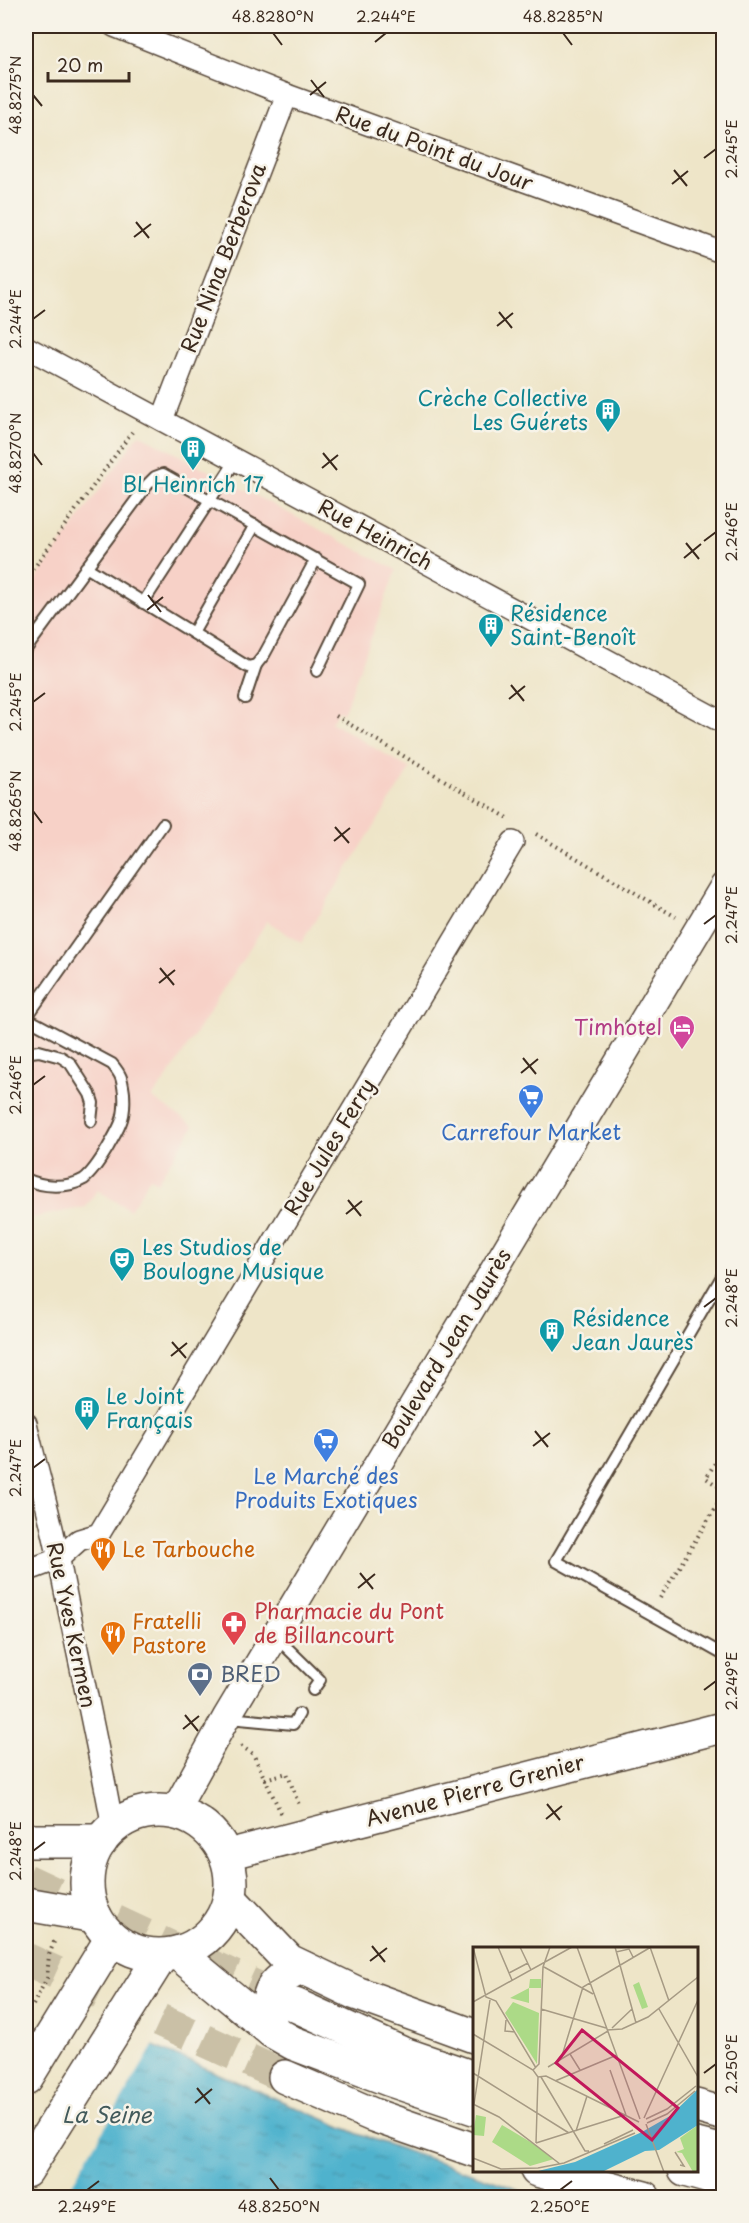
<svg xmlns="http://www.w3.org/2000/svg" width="749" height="2223" font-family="'Playpen Sans',sans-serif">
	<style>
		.built { fill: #f7d1c7 }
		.water { fill: url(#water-ripples); stroke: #456e76; stroke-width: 1.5 }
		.pier { fill: #eee5c8 }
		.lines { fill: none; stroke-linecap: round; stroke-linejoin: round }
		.primary-tunnel { stroke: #cac0a6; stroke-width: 33; stroke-dasharray: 33 16; stroke-linecap: butt }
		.service-casing { stroke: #564638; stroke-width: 14 }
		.minor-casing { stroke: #564638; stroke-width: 24 }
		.tertiary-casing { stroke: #564638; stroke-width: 30 }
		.secondary-casing { stroke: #564638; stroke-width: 33 }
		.primary-casing { stroke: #564638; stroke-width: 36 }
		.path { stroke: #564638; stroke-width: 4; stroke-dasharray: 1.5 4.5; stroke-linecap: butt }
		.service { stroke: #fff; stroke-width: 10 }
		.minor { stroke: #fff; stroke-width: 21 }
		.tertiary { stroke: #fff; stroke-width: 27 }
		.secondary { stroke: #fff; stroke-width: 30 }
		.primary { stroke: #fff; stroke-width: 33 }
		.ticks { fill: none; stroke: #3b2a1e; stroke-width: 2 }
		.labels { text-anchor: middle; stroke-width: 5; stroke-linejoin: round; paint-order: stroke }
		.street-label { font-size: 21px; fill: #3b2a1e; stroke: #f7f3e8 }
		.culture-label { font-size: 21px; fill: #0d838f; stroke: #f7f3e8; text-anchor: start }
		.hotel-label { font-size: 21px; fill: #b23c85; stroke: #f7f3e8; text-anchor: end }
		.shop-label { font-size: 21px; fill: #366cbe; stroke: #f7f3e8 }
		.food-label { font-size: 21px; fill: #c56008; stroke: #f7f3e8; text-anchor: start }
		.health-label { font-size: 21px; fill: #be3a42; stroke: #f7f3e8; text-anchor: start }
		.service-label { font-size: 21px; fill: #4e5e75; stroke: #f7f3e8; text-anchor: start }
		.water-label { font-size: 22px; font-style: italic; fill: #425a5b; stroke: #f7f3e8 }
		.inset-road { fill: none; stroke: #a69a84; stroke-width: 1.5 }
		.view { fill: #c2185b; fill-opacity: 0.15; stroke: #c2185b; stroke-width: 3 }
		.inset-edge { fill: none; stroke: #3b2a1e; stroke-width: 3 }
		.neatline { fill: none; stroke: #3b2a1e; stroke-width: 2 }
		.ticks-label { font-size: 15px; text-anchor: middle; fill: #3b2a1e }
	</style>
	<defs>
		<pattern id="water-ripples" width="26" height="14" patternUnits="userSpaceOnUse" patternTransform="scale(1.5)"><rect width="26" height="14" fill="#4fb2cd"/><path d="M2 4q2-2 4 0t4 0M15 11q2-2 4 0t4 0" fill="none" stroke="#4391a6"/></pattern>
	</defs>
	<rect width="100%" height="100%" fill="#f7f3e8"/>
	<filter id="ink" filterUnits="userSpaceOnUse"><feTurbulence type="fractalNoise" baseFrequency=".0167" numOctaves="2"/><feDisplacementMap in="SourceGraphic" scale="12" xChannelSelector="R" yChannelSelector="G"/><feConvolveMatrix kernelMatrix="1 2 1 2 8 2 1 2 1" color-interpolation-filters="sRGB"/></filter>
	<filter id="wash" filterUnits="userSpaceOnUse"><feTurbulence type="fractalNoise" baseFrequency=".008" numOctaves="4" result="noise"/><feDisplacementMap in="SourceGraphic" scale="24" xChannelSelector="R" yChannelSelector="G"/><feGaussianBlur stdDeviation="1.35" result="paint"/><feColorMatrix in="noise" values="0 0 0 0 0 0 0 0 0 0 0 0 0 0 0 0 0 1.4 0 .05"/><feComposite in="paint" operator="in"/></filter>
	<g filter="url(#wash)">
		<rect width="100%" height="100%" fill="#eee5c8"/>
		<path class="built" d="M139 434 396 570 343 714 339 711 331 722 410 769 301 943 267 921 169 1075 152 1098 194 1126 157 1182 150 1178 130 1210 97 1190 86 1207 26 1219V593Z"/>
		<path class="water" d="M26 1991 358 2134 540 2197H26Z"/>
		<path class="pier" d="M26 1988 155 2043 64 2197H26Z"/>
	</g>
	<g filter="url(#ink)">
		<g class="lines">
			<g class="primary-tunnel">
				<path d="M26 1880 295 2005"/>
				<path d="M26 1959 285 2077"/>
			</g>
			<defs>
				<g id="service">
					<path d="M86 567 248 667 256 665 264 655 316 559"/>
					<path d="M143 603 236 460"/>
					<path d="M193 633 255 525"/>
					<path d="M26 649 148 484 155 477 163 474 359 584 317 671"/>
					<path d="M245 698 256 665"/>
					<path d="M26 1018 112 1064C122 1076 122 1079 124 1093 126 1120 119 1127 107 1149 101 1159 93 1172 84 1179 67 1189 42 1187 26 1179"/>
					<path d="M26 1018 163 824"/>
					<path d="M26 1056 31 1052 39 1051 61 1057 70 1063 90 1094 93 1103 91 1121"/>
					<path d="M724 1273 556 1561 724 1655"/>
					<path d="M275 1636 320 1680 313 1690"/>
					<path d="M229 1718 293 1724 299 1714"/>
				</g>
				<g id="minor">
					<path d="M114 26 287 95 724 253"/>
					<path d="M26 347 724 723"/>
					<path d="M162 420 287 95"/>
					<path d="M26 1423C36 1468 50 1514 59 1560 76 1649 97 1738 113 1828"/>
					<path d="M26 1562 34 1568 58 1559 79 1540 99 1534 513 842"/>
				</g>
				<path id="tertiary" d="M174 1812 226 1718 724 886"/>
				<path id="secondary" d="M226 1855 724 1727"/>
				<g id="primary">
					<circle cx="159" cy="1883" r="72"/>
					<path d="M26 1839 32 1841H101"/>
					<path d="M230 1899 289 1961 356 1993 474 2036"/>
					<path d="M26 1904 95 1916"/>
					<path d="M178 1953 272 2031 293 2043 388 2079 474 2108"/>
					<path d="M295 2005 401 2053 474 2078"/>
					<path d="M272 2031C264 1997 268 1980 303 1968"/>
					<path d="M285 2077 373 2115 474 2150"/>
					<path d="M26 2078 112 1938"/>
					<path d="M696 2106 724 2114"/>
					<path d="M696 2145 724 2152"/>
					<path d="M537 2170 644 2198"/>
					<path d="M685 2170 724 2181"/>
					<path d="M26 2171 161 1956"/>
				</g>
			</defs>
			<use href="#service" class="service-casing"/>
			<use href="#minor" class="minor-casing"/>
			<use href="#tertiary" class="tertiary-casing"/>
			<use href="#secondary" class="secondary-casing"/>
			<use href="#primary" class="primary-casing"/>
			<g class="path">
				<path d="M26 579 132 432"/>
				<path d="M336 716 508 818"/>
				<path d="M536 834 676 917"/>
				<path d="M724 1448 706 1478 724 1490"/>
				<path d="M660 1598 724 1494"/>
				<path d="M241 1746 253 1754 281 1813"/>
				<path d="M265 1779 287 1773 299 1805"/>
				<path d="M33 2005 47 1978 49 1955 54 1942 56 1940"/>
			</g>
			<use href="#service" class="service"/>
			<use href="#minor" class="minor"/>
			<use href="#tertiary" class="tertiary"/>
			<use href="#secondary" class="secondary"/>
			<use href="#primary" class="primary"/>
		</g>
	</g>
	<path class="ticks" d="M273 33 282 45M563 33 572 45M375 42 386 33M311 80 324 97M33 95 42 106M310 95 326 82M704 158 716 149M674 170 687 186M672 184 688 171M136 222 149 238M134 237 151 224M499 312 512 328M33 319 45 310M497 326 513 313M33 453 42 465M323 453 337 470M322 468 338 455M704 541 716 532M686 543 699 559M684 558 701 544M148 595 161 612M147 610 163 597M511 685 524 701M509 699 525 686M33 702 45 693M33 811 42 823M335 827 349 843M334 841 350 828M704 924 716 915M160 968 174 985M159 983 175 970M523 1058 536 1074M521 1073 538 1059M33 1085 45 1076M348 1200 361 1216M346 1214 362 1201M704 1307 716 1298M172 1342 186 1358M171 1356 187 1343M535 1431 548 1447M533 1446 550 1433M33 1468 45 1459M360 1573 373 1589M358 1588 375 1574M704 1690 716 1681M185 1715 198 1731M183 1729 199 1716M547 1804 560 1820M546 1819 562 1806M33 1851 45 1842M372 1946 385 1962M370 1961 387 1948M704 2073 716 2064M197 2088 210 2104M195 2103 212 2089M270 2178 279 2190M87 2190 99 2181M560 2190 572 2181"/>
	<defs>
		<symbol id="building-pin" viewBox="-11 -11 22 30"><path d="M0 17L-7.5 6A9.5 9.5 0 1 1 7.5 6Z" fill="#0f9aa8" stroke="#f7f3e8"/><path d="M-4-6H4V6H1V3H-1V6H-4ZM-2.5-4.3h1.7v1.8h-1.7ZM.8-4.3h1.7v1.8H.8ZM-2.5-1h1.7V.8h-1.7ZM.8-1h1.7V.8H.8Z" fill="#fff"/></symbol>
		<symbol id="hotel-pin" viewBox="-11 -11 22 30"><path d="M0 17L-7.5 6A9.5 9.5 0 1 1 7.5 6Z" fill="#d1479c" stroke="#f7f3e8"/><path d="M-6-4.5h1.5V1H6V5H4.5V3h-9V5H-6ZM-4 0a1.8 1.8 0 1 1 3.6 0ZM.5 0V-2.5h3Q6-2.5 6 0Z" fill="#fff"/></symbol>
		<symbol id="supermarket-pin" viewBox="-11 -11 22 30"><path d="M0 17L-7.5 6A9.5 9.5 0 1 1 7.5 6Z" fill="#3f7fe0" stroke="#f7f3e8"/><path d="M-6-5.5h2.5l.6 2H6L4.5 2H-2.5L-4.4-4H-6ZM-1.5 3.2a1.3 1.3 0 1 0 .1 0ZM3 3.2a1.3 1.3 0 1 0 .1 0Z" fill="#fff"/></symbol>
		<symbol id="theatre-pin" viewBox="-11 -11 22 30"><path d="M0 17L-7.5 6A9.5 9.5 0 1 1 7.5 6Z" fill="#0f9aa8" stroke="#f7f3e8"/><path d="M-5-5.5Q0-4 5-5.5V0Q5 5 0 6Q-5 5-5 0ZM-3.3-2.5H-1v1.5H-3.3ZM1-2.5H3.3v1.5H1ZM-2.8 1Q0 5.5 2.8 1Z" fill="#fff"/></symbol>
		<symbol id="restaurant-pin" viewBox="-11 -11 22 30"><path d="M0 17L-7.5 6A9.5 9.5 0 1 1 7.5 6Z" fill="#e8710a" stroke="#f7f3e8"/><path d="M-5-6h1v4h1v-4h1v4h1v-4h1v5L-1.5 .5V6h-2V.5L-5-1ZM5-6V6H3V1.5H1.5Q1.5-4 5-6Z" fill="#fff"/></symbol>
		<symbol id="pharmacy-pin" viewBox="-11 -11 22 30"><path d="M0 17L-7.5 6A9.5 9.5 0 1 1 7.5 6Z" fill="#e0444e" stroke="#f7f3e8"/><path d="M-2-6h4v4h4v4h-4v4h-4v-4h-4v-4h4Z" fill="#fff"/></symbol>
		<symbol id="bank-pin" viewBox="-11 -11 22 30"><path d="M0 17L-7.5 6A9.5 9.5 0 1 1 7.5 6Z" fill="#5c6f8a" stroke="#f7f3e8"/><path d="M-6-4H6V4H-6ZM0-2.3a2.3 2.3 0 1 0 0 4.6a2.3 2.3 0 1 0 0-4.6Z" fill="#fff"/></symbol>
	</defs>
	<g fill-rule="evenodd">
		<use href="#building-pin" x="593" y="396" width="30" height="40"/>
		<use href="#building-pin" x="178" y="434" width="30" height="40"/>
		<use href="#building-pin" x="476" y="611" width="30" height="40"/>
		<use href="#hotel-pin" x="667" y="1013" width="30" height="40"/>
		<use href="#supermarket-pin" x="516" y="1082" width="30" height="40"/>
		<use href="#theatre-pin" x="107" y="1245" width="30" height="40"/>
		<use href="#building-pin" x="537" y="1316" width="30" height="40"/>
		<use href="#building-pin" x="72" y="1394" width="30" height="40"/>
		<use href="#supermarket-pin" x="311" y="1426" width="30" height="40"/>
		<use href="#restaurant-pin" x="88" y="1535" width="30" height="40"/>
		<use href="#pharmacy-pin" x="219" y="1609" width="30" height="40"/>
		<use href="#restaurant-pin" x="98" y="1619" width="30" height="40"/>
		<use href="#bank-pin" x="185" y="1660" width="30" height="40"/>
	</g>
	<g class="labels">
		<g class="street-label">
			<text transform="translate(434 149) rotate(20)" y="7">Rue du Point du Jour</text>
			<text transform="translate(224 258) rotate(-69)" y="7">Rue Nina Berberova</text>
			<text transform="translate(375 535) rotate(28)" y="7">Rue Heinrich</text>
			<text transform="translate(330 1147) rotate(-59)" y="7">Rue Jules Ferry</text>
			<text transform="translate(447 1349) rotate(-59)" y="7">Boulevard Jean Jaurès</text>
			<text transform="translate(71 1625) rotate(78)" y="7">Rue Yves Kermen</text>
			<text transform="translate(475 1791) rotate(-15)" y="7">Avenue Pierre Grenier</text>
		</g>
		<g class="culture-label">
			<text x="588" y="406" text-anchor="end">Crèche Collective<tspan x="588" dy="24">Les Guérets</tspan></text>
			<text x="193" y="492" text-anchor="middle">BL Heinrich 17</text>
			<text x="510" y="621">Résidence<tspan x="510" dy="24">Saint-Benoît</tspan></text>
			<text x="142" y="1255">Les Studios de<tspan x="142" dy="24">Boulogne Musique</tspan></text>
			<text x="572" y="1326">Résidence<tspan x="572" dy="24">Jean Jaurès</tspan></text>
			<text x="106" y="1404">Le Joint<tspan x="106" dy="24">Français</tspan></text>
		</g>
		<g class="hotel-label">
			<text x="662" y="1035">Timhotel</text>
		</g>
		<g class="shop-label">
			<text x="531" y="1140">Carrefour Market</text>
			<text x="326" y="1484">Le Marché des<tspan x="326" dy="24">Produits Exotiques</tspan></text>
		</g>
		<g class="food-label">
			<text x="122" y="1557">Le Tarbouche</text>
			<text x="132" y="1629">Fratelli<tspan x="132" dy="24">Pastore</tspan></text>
		</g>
		<g class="health-label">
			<text x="254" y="1619">Pharmacie du Pont<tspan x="254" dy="24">de Billancourt</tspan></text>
		</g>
		<g class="service-label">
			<text x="220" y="1682">BRED</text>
		</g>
		<g class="water-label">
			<text x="107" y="2123">La Seine</text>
		</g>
	</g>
	<g transform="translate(473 1947)">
		<rect width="225" height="225" fill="#eee5c8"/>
		<path d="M57 32H68V41H56V56L37 51 56 41ZM166 35 175 60 169 62 160 38ZM40 55 66 66 64 117 32 66ZM3 168 13 170 11 189 0 188ZM29 178 64 199 81 212 57 219 19 195ZM225 178V225H220L209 206 203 205 211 202 207 191Z" fill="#acda87"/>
		<path d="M225 142V178L186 203 172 204 129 225H61L102 215 169 185 197 169Z" fill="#4fb2cd"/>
		<path class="inset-road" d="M0 0 13 50 23 54 63 121M25 0 39 33M47 0 58 23M104 0 167 172M142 0 163 76M177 0 196 54M143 5 156 2 160 10M71 20 120 47M36 26 55 16M0 55 99 0M68 62 133 81M186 62 225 130M33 73 32 84 42 85M139 81 159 62M134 83 149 82 175 70 225 30M0 87 60 123 65 130M97 107 107 123M88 112 110 40 178 0M75 120 135 84M60 123 66 117 70 20 77 0M137 123 153 168M0 126 96 186M65 130 73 129 166 175M68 130 112 204H116M82 134 144 108M0 157 26 170 87 217M1 157 17 53M171 171 225 53M173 172 194 162 223 139M174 176 194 167 222 144M173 177 191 225M103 184 114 149M63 196 152 168M63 196 65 130M131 197 160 183M202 205 211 219 207 218M0 211 28 222 65 221 91 216 162 186"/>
		<path class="view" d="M109 83 205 161 179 193 83 116Z"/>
		<rect width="225" height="225" class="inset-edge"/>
	</g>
	<rect width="749" height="2223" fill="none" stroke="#f7f3e8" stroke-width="66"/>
	<path d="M48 72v9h81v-9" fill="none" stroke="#3b2a1e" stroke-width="3"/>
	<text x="57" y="72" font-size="18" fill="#3b2a1e" stroke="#f7f3e8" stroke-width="4.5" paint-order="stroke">20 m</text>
	<rect x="33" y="33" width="683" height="2157" class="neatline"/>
	<g class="ticks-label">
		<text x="273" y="22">48.8280°N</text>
		<text x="386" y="22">2.244°E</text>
		<text x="563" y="22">48.8285°N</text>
		<text transform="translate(16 95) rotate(-90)" y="5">48.8275°N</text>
		<text transform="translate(732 149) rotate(-90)" y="5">2.245°E</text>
		<text transform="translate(16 319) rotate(-90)" y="5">2.244°E</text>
		<text transform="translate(16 453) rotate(-90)" y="5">48.8270°N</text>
		<text transform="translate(732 532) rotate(-90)" y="5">2.246°E</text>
		<text transform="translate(16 702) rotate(-90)" y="5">2.245°E</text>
		<text transform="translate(16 811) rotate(-90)" y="5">48.8265°N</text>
		<text transform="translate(732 915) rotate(-90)" y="5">2.247°E</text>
		<text transform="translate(16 1085) rotate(-90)" y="5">2.246°E</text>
		<text transform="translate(732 1298) rotate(-90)" y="5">2.248°E</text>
		<text transform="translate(16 1468) rotate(-90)" y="5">2.247°E</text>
		<text transform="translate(732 1681) rotate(-90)" y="5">2.249°E</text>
		<text transform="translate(16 1851) rotate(-90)" y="5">2.248°E</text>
		<text transform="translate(732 2064) rotate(-90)" y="5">2.250°E</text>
		<text x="87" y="2212">2.249°E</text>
		<text x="279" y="2212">48.8250°N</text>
		<text x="560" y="2212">2.250°E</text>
	</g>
</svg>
